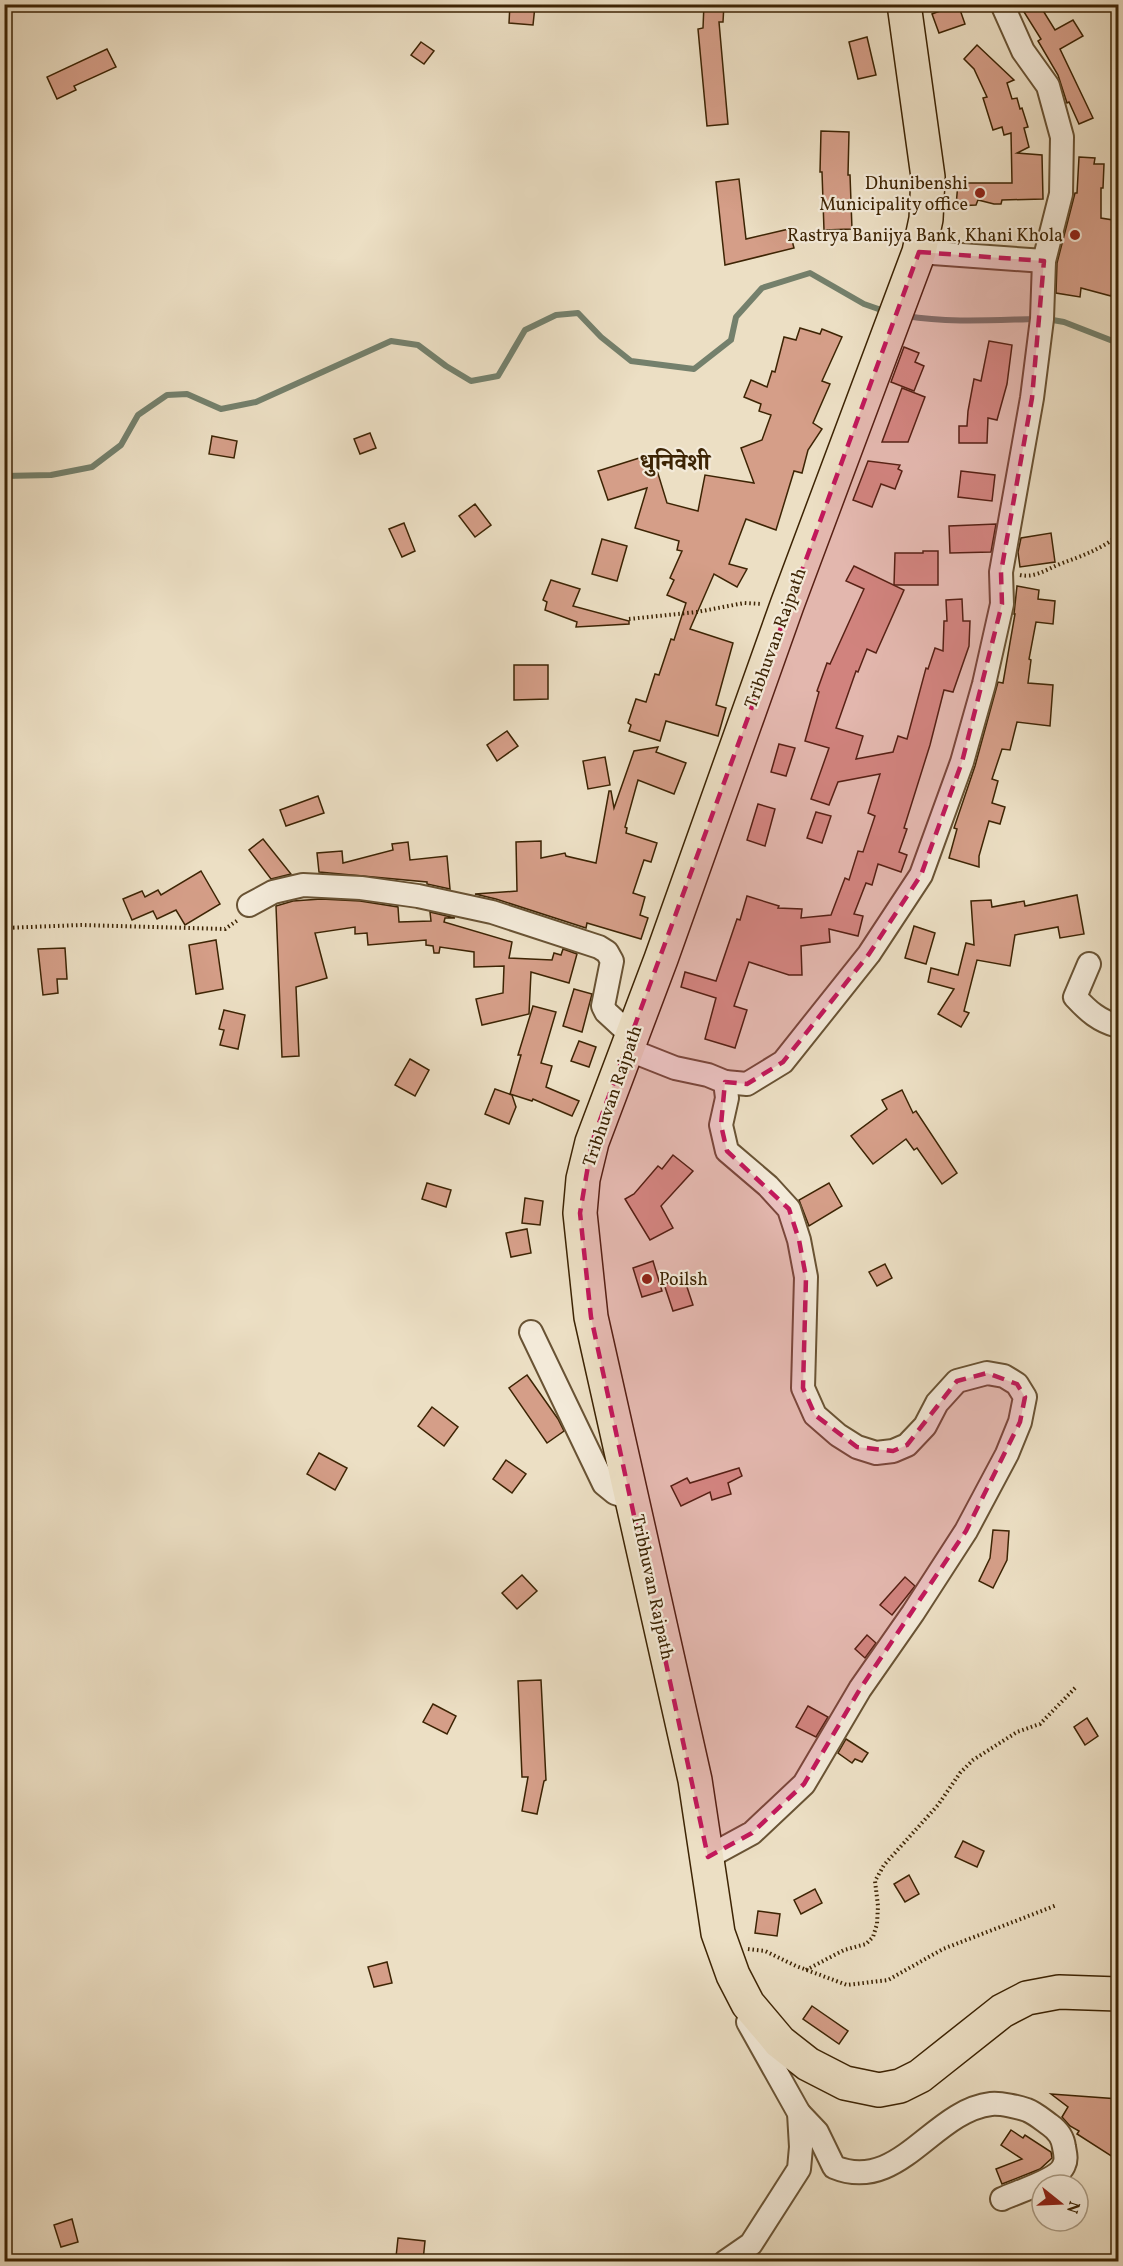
<svg xmlns="http://www.w3.org/2000/svg" width="1123" height="2266" font-family="Vollkorn,'Noto Serif Devanagari',serif">
	<style>
		.lines { fill: none; stroke-linecap: round; stroke-linejoin: round }
		.stream { stroke: #74806c; stroke-width: 6 }
		.building { fill: #d59e88; stroke: #3d2404; stroke-width: 1.5 }
		.minor-casing { stroke: #695334; stroke-width: 26 }
		.trunk-casing { stroke: #3d2404; stroke-width: 36 }
		.path { stroke: #3d2404; stroke-width: 4; stroke-dasharray: 1.5 3; stroke-linecap: butt }
		.minor { stroke: #f3ead9; stroke-width: 22 }
		.trunk { stroke: #ecdfc4; stroke-width: 33 }
		.marked { fill: #c2185b; fill-opacity: 0.2; stroke: #c2185b; stroke-width: 4.5; stroke-dasharray: 12 8; stroke-linejoin: round }
		.poi-dot { fill: #8f2418; stroke: #f3ead9; stroke-width: 2 }
		.labels { text-anchor: middle; stroke-width: 4.5; stroke-linejoin: round; paint-order: stroke }
		.poi-label { font-size: 18px; fill: #3d2404; stroke: #f3ead9; text-anchor: end }
		.street-label { font-size: 18px; fill: #3d2404; stroke: #f3ead9 }
		.district-label { font-size: 24px; font-weight: bold; fill: #3d2404; stroke: #f3ead9 }
	</style>
	<rect width="100%" height="100%" fill="#ecdfc4"/>
	<filter id="stains"><feTurbulence type="fractalNoise" baseFrequency=".00333" numOctaves="4"/><feColorMatrix values="0 0 0 0 .2 0 0 0 0 .09 0 0 0 0 .02 0 0 0 .5 -.17"/></filter>
	<radialGradient id="worn" r=".72"><stop offset=".6" stop-color="#630" stop-opacity="0"/><stop offset="1" stop-color="#630" stop-opacity=".3"/></radialGradient>
	<g class="lines">
		<g class="stream">
			<path d="M906 316C949 323 993 320 1036 319"/>
			<path d="M1047 319 1064 322 1118 343"/>
			<path d="M4 476 51 475 92 467 121 445 138 415 167 395 187 394 221 409 256 402 391 341 418 345 446 366 471 381 498 376 525 330 556 315 578 313 601 337 631 361 694 369 731 340 736 317 762 288 810 273 864 304 887 312"/>
		</g>
	</g>
	<g class="building">
		<path d="M510 4 535 6 533 25 509 23Z"/>
		<path d="M704 4H724L723 22H719L728 124 707 126 698 29 703 28Z"/>
		<path d="M958 4 965 24 939 33 932 14Z"/>
		<path d="M1019 4H1039L1055 30 1073 20 1083 36 1060 49 1093 118 1079 124 1069 102 1067 103 1058 75 1038 41 1041 39Z"/>
		<path d="M867 37 876 75 858 79 849 42Z"/>
		<path d="M421 42 434 51 424 64 411 55Z"/>
		<path d="M977 45 1014 80 1007 83 1012 99 1017 98 1020 109 1022 108 1028 127 1024 128 1029 147 1017 153 1042 155 1043 199 1002 200 1001 204H994L978 200 976 205 956 206 958 183H1012L1011 133 1004 135 1002 127 993 130 983 98 987 97 974 69 964 59Z"/>
		<path d="M107 49 116 67 74 86 76 90 57 99 47 77Z"/>
		<path d="M821 131 849 132 848 175H850L852 229 824 230 822 172H820Z"/>
		<path d="M1079 157 1095 158 1094 164H1104L1103 188H1101V218L1119 221V268L1111 296 1081 288 1080 297 1056 293 1057 263 1075 193H1077Z"/>
		<path d="M739 179 746 239 789 229 794 248 725 265 716 182Z"/>
		<path d="M800 328 820 334 822 329 842 337 822 381 830 384 813 423 822 429 808 450 802 473 794 471 776 530 746 519 729 564 747 569 737 587 714 574 690 629 733 643 716 705 726 708 718 736 666 721 660 741 629 731 631 725 628 723 636 699 646 702 655 674 659 675 671 639 674 640 686 603 667 595 674 580 670 578 682 551 677 550 679 541 635 528 647 488 608 500 598 471 652 454 667 503 698 511 705 475 754 483 741 448 762 440 771 415 759 411 761 404 744 397 751 380 767 387 772 371 775 372 784 337 796 340Z"/>
		<path d="M989 341 1012 345 1007 384 997 420 988 418 987 443H959V426H967L968 411 974 379 981 381Z"/>
		<path d="M904 347 919 353 915 362 924 366 914 391 891 382Z"/>
		<path d="M902 388 925 397 908 442H882Z"/>
		<path d="M370 433 376 448 360 454 354 439Z"/>
		<path d="M212 436 237 441 234 458 209 454Z"/>
		<path d="M868 461 900 465 898 469 902 471 895 489 881 484 872 507 853 500Z"/>
		<path d="M961 471 995 475 992 501 958 497Z"/>
		<path d="M475 504 491 525 475 537 459 516Z"/>
		<path d="M404 523 415 551 402 557 389 529Z"/>
		<path d="M996 524 991 552 950 553 949 526Z"/>
		<path d="M1051 533 1055 562 1020 567 1018 552 1021 538Z"/>
		<path d="M602 539 627 546 617 581 592 574Z"/>
		<path d="M923 551H938V585H894L895 553H923Z"/>
		<path d="M854 566 904 590 876 653 867 649 858 672 856 671 836 728 863 736 856 759 893 752 898 736 907 739 926 668 928 669 935 648 943 651 944 621H947L946 600 962 599 963 621H970L969 646 953 692 944 690 930 745 904 828 907 829 899 852 907 855 901 872 878 864 872 885 866 883 854 914 863 916 858 936 829 929 830 942 801 946 802 975H789L749 962 734 1006 747 1010 735 1048 705 1039 716 998 681 987 685 972 716 981 737 919 740 920 747 896 779 906 778 908 802 909 801 918 831 915 845 878 849 880 858 851 863 852 875 816 868 813 880 774 838 782 829 805 811 799 829 748 805 741 819 692 817 691 827 663 830 664 864 589 846 581Z"/>
		<path d="M551 580 580 589 573 606 629 621V624L576 627 577 622 545 610 547 602 543 600Z"/>
		<path d="M1017 586 1039 590 1038 599 1055 601 1053 624 1036 622 1029 659 1031 660 1028 683 1053 685 1050 726 1017 722 1010 750 1002 749 992 779 998 781 992 803 1005 807 1000 824 989 821 979 856V867L949 858 957 829 954 828 975 766 998 682 1003 683 1015 614H1014Z"/>
		<path d="M514 665H548V699L514 700Z"/>
		<path d="M507 731 518 746 497 761 487 745Z"/>
		<path d="M779 744 795 748 786 776 771 772Z"/>
		<path d="M658 747 656 752 686 763 674 794 638 780 625 827 627 828 626 833 657 843 651 862 644 860 633 893 645 897 640 915 648 918 641 939 587 923 586 928 496 899 475 894 517 891 516 842 541 841V858L565 853 566 856 596 863 609 791H611L614 808 634 751Z"/>
		<path d="M605 757 610 785 588 789 583 761Z"/>
		<path d="M318 796 324 813 286 826 280 810Z"/>
		<path d="M758 804 775 809 765 846 747 840Z"/>
		<path d="M816 812 831 816 822 843 807 838Z"/>
		<path d="M263 839 291 874 271 879 249 850Z"/>
		<path d="M408 842 410 860 447 856 450 889 427 884V882L319 872 317 853 342 851 343 863 393 850 392 844Z"/>
		<path d="M201 871 220 904 185 925 176 910 157 919 153 911 132 920 123 899 142 891 145 897 158 890 161 895Z"/>
		<path d="M1077 895 1084 934 1060 938 1058 927 1015 935 1010 966 977 960 964 1011 969 1013 961 1027 938 1014 954 989 928 982 931 968 958 975 966 943 974 945 971 901 991 900 992 907 1024 901 1025 906Z"/>
		<path d="M321 899 360 901 398 907 399 922 431 921 430 912 455 918H445L444 922 512 942 509 958 552 960 554 953 561 955 563 949 577 954 569 983 531 972 529 1014 482 1025 476 999 503 993 504 966 474 967V952L440 947 439 953H434L433 946 426 945V940L368 945 367 933 355 934V927L315 933 327 978 296 987 299 1056 282 1057 276 906 293 901Z"/>
		<path d="M914 926 935 933 926 964 905 958Z"/>
		<path d="M216 940 223 989 196 994 189 945Z"/>
		<path d="M65 948 67 979H57L58 993 43 995 38 949Z"/>
		<path d="M574 989 592 994 582 1032 563 1026Z"/>
		<path d="M533 1006 556 1012 541 1063 552 1066 546 1087 579 1101 572 1116 533 1099 532 1101 510 1094 521 1055H518Z"/>
		<path d="M224 1010 245 1015 238 1049 220 1045 224 1030 219 1029Z"/>
		<path d="M579 1041 596 1047 589 1067 571 1061Z"/>
		<path d="M410 1059 429 1070 415 1096 395 1085Z"/>
		<path d="M495 1089 512 1095 516 1107 509 1124 485 1114Z"/>
		<path d="M902 1090 913 1113 916 1111 957 1173 942 1184 917 1148 914 1150 906 1139 873 1164 851 1136 887 1109 882 1100Z"/>
		<path d="M673 1155 693 1171 661 1206 673 1228 650 1240 625 1199 634 1194 658 1166 662 1169Z"/>
		<path d="M427 1183 451 1190 446 1207 422 1199Z"/>
		<path d="M829 1183 842 1206 809 1226 799 1200Z"/>
		<path d="M525 1198 543 1201 540 1225 522 1223Z"/>
		<path d="M527 1229 531 1253 511 1257 506 1233Z"/>
		<path d="M653 1261 662 1291 642 1297 633 1268Z"/>
		<path d="M885 1264 892 1278 877 1286 869 1272Z"/>
		<path d="M684 1278 693 1305 673 1311 664 1284Z"/>
		<path d="M527 1375 558 1419 564 1431 547 1443 509 1388Z"/>
		<path d="M432 1407 458 1427 444 1446 418 1426Z"/>
		<path d="M319 1453 347 1468 335 1490 307 1474Z"/>
		<path d="M506 1460 526 1474 512 1493 493 1479Z"/>
		<path d="M739 1468 742 1476 728 1483 731 1494 712 1500 710 1492 681 1506 671 1486 687 1478 690 1483Z"/>
		<path d="M993 1530 1009 1531 1007 1560 993 1588 979 1581 990 1558Z"/>
		<path d="M522 1575 537 1591 517 1609 502 1593Z"/>
		<path d="M905 1577 915 1586 892 1615 880 1605Z"/>
		<path d="M867 1635 876 1643 865 1658 855 1649Z"/>
		<path d="M541 1680 546 1780 544 1781 537 1814 522 1811 528 1777H522L518 1681Z"/>
		<path d="M433 1704 456 1716 447 1734 423 1722Z"/>
		<path d="M808 1706 828 1717 816 1737 796 1727Z"/>
		<path d="M1087 1718 1098 1736 1085 1745 1074 1727Z"/>
		<path d="M846 1739 868 1753 862 1762 855 1759 852 1763 838 1753Z"/>
		<path d="M963 1841 984 1851 977 1867 955 1857Z"/>
		<path d="M909 1875 919 1894 905 1902 894 1884Z"/>
		<path d="M815 1889 822 1903 801 1914 794 1900Z"/>
		<path d="M758 1911 780 1914 777 1936 755 1933Z"/>
		<path d="M387 1962 392 1983 374 1987 368 1967Z"/>
		<path d="M812 2006 848 2031 839 2044 803 2019Z"/>
		<path d="M1051 2094 1119 2099V2161L1077 2134 1079 2131 1070 2126 1062 2117 1068 2107Z"/>
		<path d="M1011 2130 1023 2138 1025 2135 1051 2152 1052 2158 1040 2169 1002 2184 996 2169 1022 2159 1001 2145Z"/>
		<path d="M72 2219 78 2242 61 2247 54 2225Z"/>
		<path d="M398 2238 425 2241 423 2261 396 2257Z"/>
	</g>
	<g class="lines">
		<defs>
			<g id="minor">
				<path d="M919 252 1044 261"/>
				<path d="M249 905 273 892 303 885 361 888 418 896 492 912 599 947 607 952 612 961 603 1006 606 1012 632 1036"/>
				<path d="M1089 964 1075 997C1088 1011 1099 1021 1118 1026"/>
				<path d="M627 1049 675 1068 708 1075 725 1082 727 1098 721 1125 727 1151 768 1186 789 1209 799 1240 806 1277 803 1388 815 1415 838 1435 857 1447 876 1453 893 1451 907 1445 925 1426 937 1403 957 1381 987 1373 1004 1376 1017 1384 1025 1397 1020 1422 1007 1454 966 1531 913 1613 860 1689 804 1784 752 1833 708 1857"/>
				<path d="M725 1082 747 1084 783 1062 869 954 921 875 962 762 984 684 1002 604 1001 572 1032 398 1042 319 1044 261 1061 194 1062 137 1048 86 1023 51 1002 4"/>
				<path d="M531 1332 604 1484 615 1493 633 1499"/>
				<path d="M799 2113 817 2132 834 2167C899 2194 932 2111 991 2104 1001 2103 1018 2107 1027 2110 1035 2113 1043 2120 1050 2125 1057 2130 1063 2138 1064 2147 1065 2153 1067 2159 1064 2165 1059 2180 1016 2192 1002 2199"/>
				<path d="M725 2262 751 2244 799 2169 801 2147 799 2113 748 2022"/>
			</g>
			<path id="trunk" d="M904 4 928 177 926 219 919 252 787 605 661 959 592 1142 583 1179 580 1213 591 1317 695 1780 718 1933 733 1975 748 2004 780 2042 808 2064 845 2083 879 2090 900 2086 920 2076 1002 2011 1027 1998 1059 1992 1118 1994"/>
		</defs>
		<use href="#minor" class="minor-casing"/>
		<use href="#trunk" class="trunk-casing"/>
		<g class="path">
			<path d="M1020 575C1035 578 1045 570 1060 564 1084 555 1097 551 1118 536"/>
			<path d="M629 619 697 612 744 603 762 604"/>
			<path d="M4 928 81 925 225 929 238 920"/>
			<path d="M748 1949 765 1951 796 1966 847 1985 888 1980 943 1949 1057 1905"/>
			<path d="M806 1970 844 1950 866 1944 873 1937 877 1924 878 1906 875 1881 884 1865 938 1805 960 1773 973 1760 1017 1732 1040 1724 1076 1687"/>
		</g>
		<use href="#minor" class="minor"/>
		<use href="#trunk" class="trunk"/>
	</g>
	<path class="marked" d="M919 252 1044 261 1032 398 1001 572 1002 604 962 762 921 875 869 954 783 1062 747 1084 725 1082 721 1125 727 1151 789 1209 799 1240 806 1277 803 1388 815 1415 857 1447 893 1451 907 1445 957 1381 987 1373 1017 1384 1025 1397 1020 1422 966 1531 860 1689 804 1784 752 1833 708 1857 591 1317 580 1213 592 1142Z"/>
	<g class="poi-dot">
		<circle cx="980" cy="193" r="6"/>
		<circle cx="1075" cy="235" r="6"/>
		<circle cx="647" cy="1279" r="6"/>
	</g>
	<g class="labels">
		<g class="poi-label">
			<text x="968" y="189">Dhunibenshi<tspan x="968" dy="21">Municipality office</tspan></text>
			<text x="1063" y="241">Rastrya Banijya Bank, Khani Khola</text>
			<text x="659" y="1285" text-anchor="start">Poilsh</text>
		</g>
		<g class="street-label">
			<text transform="translate(775 638) rotate(-70)" y="6">Tribhuvan Rajpath</text>
			<text transform="translate(612 1096) rotate(-71)" y="6">Tribhuvan Rajpath</text>
			<text transform="translate(653 1587) rotate(78)" y="6">Tribhuvan Rajpath</text>
		</g>
		<g class="district-label">
			<text x="675" y="470">धुनिवेशी</text>
		</g>
	</g>
	<rect width="1123" height="2266" fill="none" stroke="#ecdfc4" stroke-width="24"/>
	<rect x="6" y="6" width="1111" height="2254" fill="none" stroke="#3d2404" stroke-width="3"/>
	<rect x="12" y="12" width="1099" height="2242" fill="none" stroke="#3d2404" stroke-width="1.5"/>
	<g transform="translate(1060 2203) rotate(108)"><circle r="28" fill="#f3ead9" stroke="#aa9b84" stroke-width="1.5"/>
	<path d="M0-4.5L10 22L0 15L-10 22Z" fill="#8f2418"/>
	<text y="-9" font-size="16" font-weight="bold" text-anchor="middle" fill="#3d2404">N</text>
	</g>
	<rect width="100%" height="100%" filter="url(#stains)"/>
	<rect width="100%" height="100%" fill="url(#worn)"/>
</svg>
